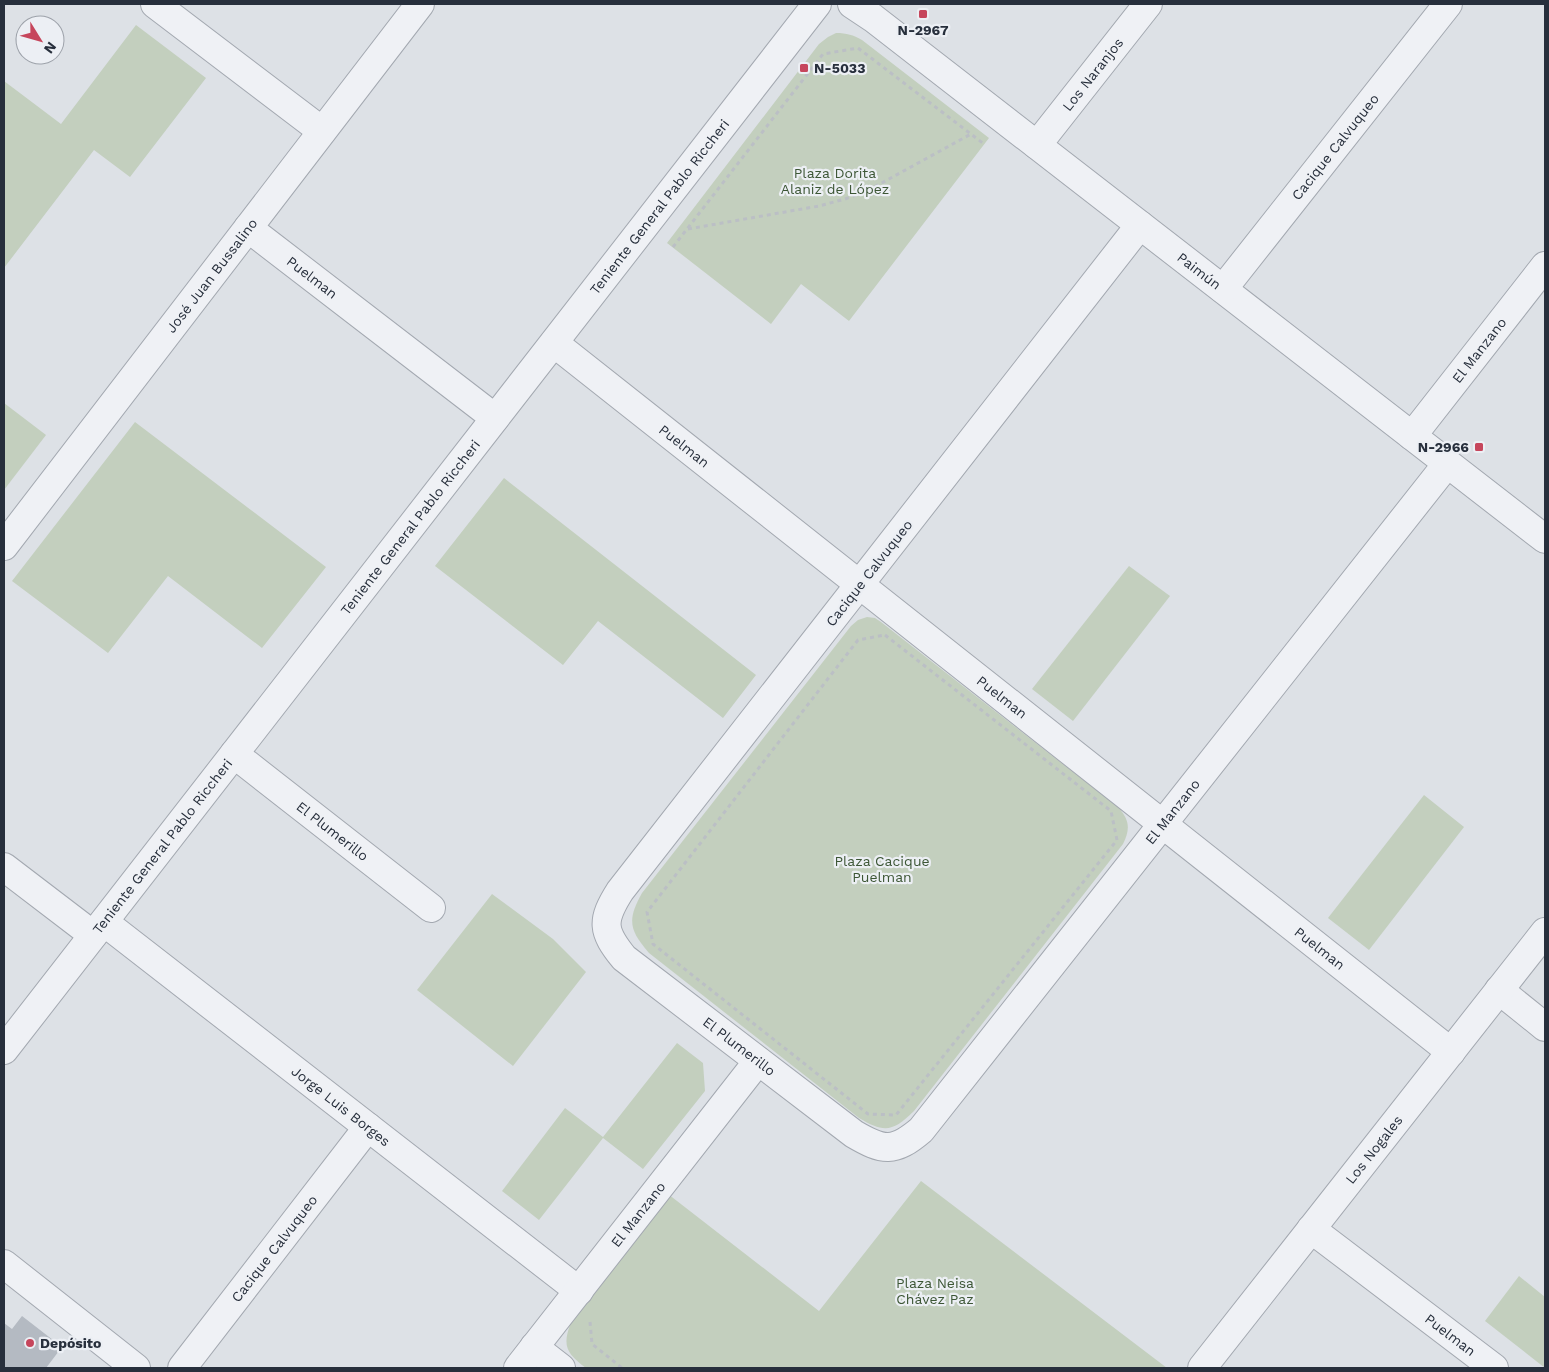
<svg xmlns="http://www.w3.org/2000/svg" width="1549" height="1372" font-family="'Work Sans',sans-serif">
	<style>
		.green { fill: #c3cfbe }
		.building { fill: #b4bac2 }
		.lines { fill: none; stroke-linecap: round; stroke-linejoin: round }
		.minor-casing { stroke: #a3a8b0; stroke-width: 30 }
		.path { stroke: #bbbfc5; stroke-width: 3; stroke-dasharray: 4 4; stroke-linecap: butt }
		.minor { stroke: #eff1f5; stroke-width: 28 }
		.poi-dot { fill: #c6465c; stroke: #eceff4; stroke-width: 2 }
		.labels { text-anchor: middle; stroke-width: 4.5; stroke-linejoin: round; paint-order: stroke }
		.poi-label { font-size: 14px; font-weight: bold; fill: #272f3c; stroke: #eceff4; text-anchor: start }
		.street-label { font-size: 14px; fill: #272f3c; stroke: #eceff4 }
		.park-label { font-size: 14px; fill: #3c5635; stroke: #eceff4 }
	</style>
	<rect width="100%" height="100%" fill="#dde1e6"/>
	<g class="green">
		<path d="M136 25 206 78 130 177 94 150 4 268V81L61 124Z"/>
		<path d="M836 33C847 33 853 35 862 40L989 138 849 321 801 284 771 324 667 243 819 44 828 37Z"/>
		<path d="M4 403 46 435 4 490Z"/>
		<path d="M135 422 326 567 262 648 168 576 108 653 12 581Z"/>
		<path d="M504 478 756 675 723 718 598 621 563 665 435 566Z"/>
		<path d="M1129 566 1170 596 1073 721 1032 689Z"/>
		<path d="M867 617 875 618 881 622 1119 808C1130 821 1130 830 1123 844L914 1111C893 1132 884 1133 859 1118L649 953C629 930 627 920 642 893L851 626 858 620Z"/>
		<path d="M1424 795 1464 827 1369 950 1328 918Z"/>
		<path d="M492 894 553 939 586 972 513 1066 417 990Z"/>
		<path d="M677 1043 703 1063 705 1091 643 1169 603 1138 539 1220 502 1191 565 1108 603 1137Z"/>
		<path d="M921 1181 1167 1368H586C566 1353 562 1346 571 1322L668 1194 819 1311Z"/>
		<path d="M1519 1276 1545 1297V1368L1485 1321Z"/>
	</g>
	<path class="building" d="M22 1316 62 1347 46 1368H4V1323L12 1329Z"/>
	<g class="lines">
		<defs>
			<g id="minor">
				<path d="M155 4 322 131"/>
				<path id="s1" d="M852 4 873 18 1545 539"/>
				<path id="s2" d="M1037 145 1148 4"/>
				<path id="s3" d="M1140 225 620 891C601 921 602 931 624 958L854 1134C883 1151 894 1153 921 1130L1447 464"/>
				<path id="s4" d="M248 228 495 418"/>
				<path id="s5" d="M1223 289 1448 4"/>
				<path id="s6" d="M554 343 1451 1052"/>
				<path id="s7" d="M1412 436 1545 266"/>
				<path id="s8" d="M4 546 420 4"/>
				<path id="s9" d="M234 754 431 908"/>
				<path d="M4 867 93 935"/>
				<path id="s10" d="M104 922 579 1291"/>
				<path d="M1499 990 1545 1027"/>
				<path id="s11" d="M4 1050 817 4"/>
				<path id="s12" d="M1311 1229 1494 1368"/>
				<path d="M4 1264 136 1368"/>
				<path d="M534 1347 561 1368"/>
				<path id="s13" d="M182 1368 368 1127"/>
				<path id="s14" d="M518 1368 758 1061"/>
				<path id="s15" d="M1202 1368 1545 932"/>
			</g>
		</defs>
		<use href="#minor" class="minor-casing"/>
		<g class="path">
			<path d="M688 229 819 206 845 199 867 191 889 179 971 134"/>
			<path d="M673 247 823 54 858 48 984 144"/>
			<path d="M885 635 1111 811 1117 840 896 1115 868 1114 653 944 647 912 858 640Z"/>
			<path d="M590 1322 592 1344 622 1368"/>
		</g>
		<use href="#minor" class="minor"/>
	</g>
	<g class="poi-dot">
		<rect x="918" y="9" width="10" height="10" rx="2.5"/>
		<rect x="799" y="63" width="10" height="10" rx="2.5"/>
		<rect x="1474" y="442" width="10" height="10" rx="2.5"/>
		<circle cx="30" cy="1343" r="5"/>
	</g>
	<g class="labels">
		<g class="poi-label">
			<text x="923" y="35" text-anchor="middle">N-2967</text>
			<text x="814" y="73">N-5033</text>
			<text x="1469" y="452" text-anchor="end">N-2966</text>
			<text x="40" y="1348">Depósito</text>
		</g>
		<g class="street-label">
			<text dy="5" stroke="none"><textPath href="#s2" startOffset="90">Los Naranjos</textPath></text>
			<text dy="5" stroke="none"><textPath href="#s5" startOffset="181">Cacique Calvuqueo</textPath></text>
			<text dy="5" stroke="none"><textPath href="#s11" startOffset="1068">Teniente General Pablo Riccheri</textPath></text>
			<text dy="5" stroke="none"><textPath href="#s1" startOffset="438">Paimún</textPath></text>
			<text dy="5" stroke="none"><textPath href="#s8" startOffset="341">José Juan Bussalino</textPath></text>
			<text dy="5" stroke="none"><textPath href="#s4" startOffset="81">Puelman</textPath></text>
			<text dy="5" stroke="none"><textPath href="#s7" startOffset="109">El Manzano</textPath></text>
			<text dy="5" stroke="none"><textPath href="#s6" startOffset="166">Puelman</textPath></text>
			<text dy="5" stroke="none"><textPath href="#s11" startOffset="662">Teniente General Pablo Riccheri</textPath></text>
			<text transform="translate(869 573) rotate(-52)" y="5">Cacique Calvuqueo</text>
			<text dy="5" stroke="none"><textPath href="#s6" startOffset="571">Puelman</textPath></text>
			<text dy="5" stroke="none"><textPath href="#s3" startOffset="1690">El Manzano</textPath></text>
			<text dy="5" stroke="none"><textPath href="#s9" startOffset="125">El Plumerillo</textPath></text>
			<text dy="5" stroke="none"><textPath href="#s11" startOffset="258">Teniente General Pablo Riccheri</textPath></text>
			<text dy="5" stroke="none"><textPath href="#s6" startOffset="976">Puelman</textPath></text>
			<text dy="5" stroke="none"><textPath href="#s3" startOffset="1065">El Plumerillo</textPath></text>
			<text dy="5" stroke="none"><textPath href="#s10" startOffset="300">Jorge Luis Borges</textPath></text>
			<text dy="5" stroke="none"><textPath href="#s15" startOffset="278">Los Nogales</textPath></text>
			<text dy="5" stroke="none"><textPath href="#s14" startOffset="195">El Manzano</textPath></text>
			<text dy="5" stroke="none"><textPath href="#s13" startOffset="151">Cacique Calvuqueo</textPath></text>
			<text dy="5" stroke="none"><textPath href="#s12" startOffset="175">Puelman</textPath></text>
		</g>
		<g class="park-label">
			<text x="835" y="178">Plaza Dorita<tspan x="835" dy="16">Alaniz de López</tspan></text>
			<text x="882" y="866">Plaza Cacique<tspan x="882" dy="16">Puelman</tspan></text>
			<text x="935" y="1288">Plaza Neisa<tspan x="935" dy="16">Chávez Paz</tspan></text>
		</g>
	</g>
	<rect width="1549" height="1372" fill="none" stroke="#272f3c" stroke-width="10"/>
	<g transform="translate(40 40) rotate(127)"><circle r="24" fill="#eceff4" stroke="#9da2aa"/>
	<path d="M0-4L9 19L0 12L-9 19Z" fill="#c6465c"/>
	<text y="-8" font-size="14" font-weight="bold" text-anchor="middle" fill="#272f3c">N</text>
	</g>
</svg>
